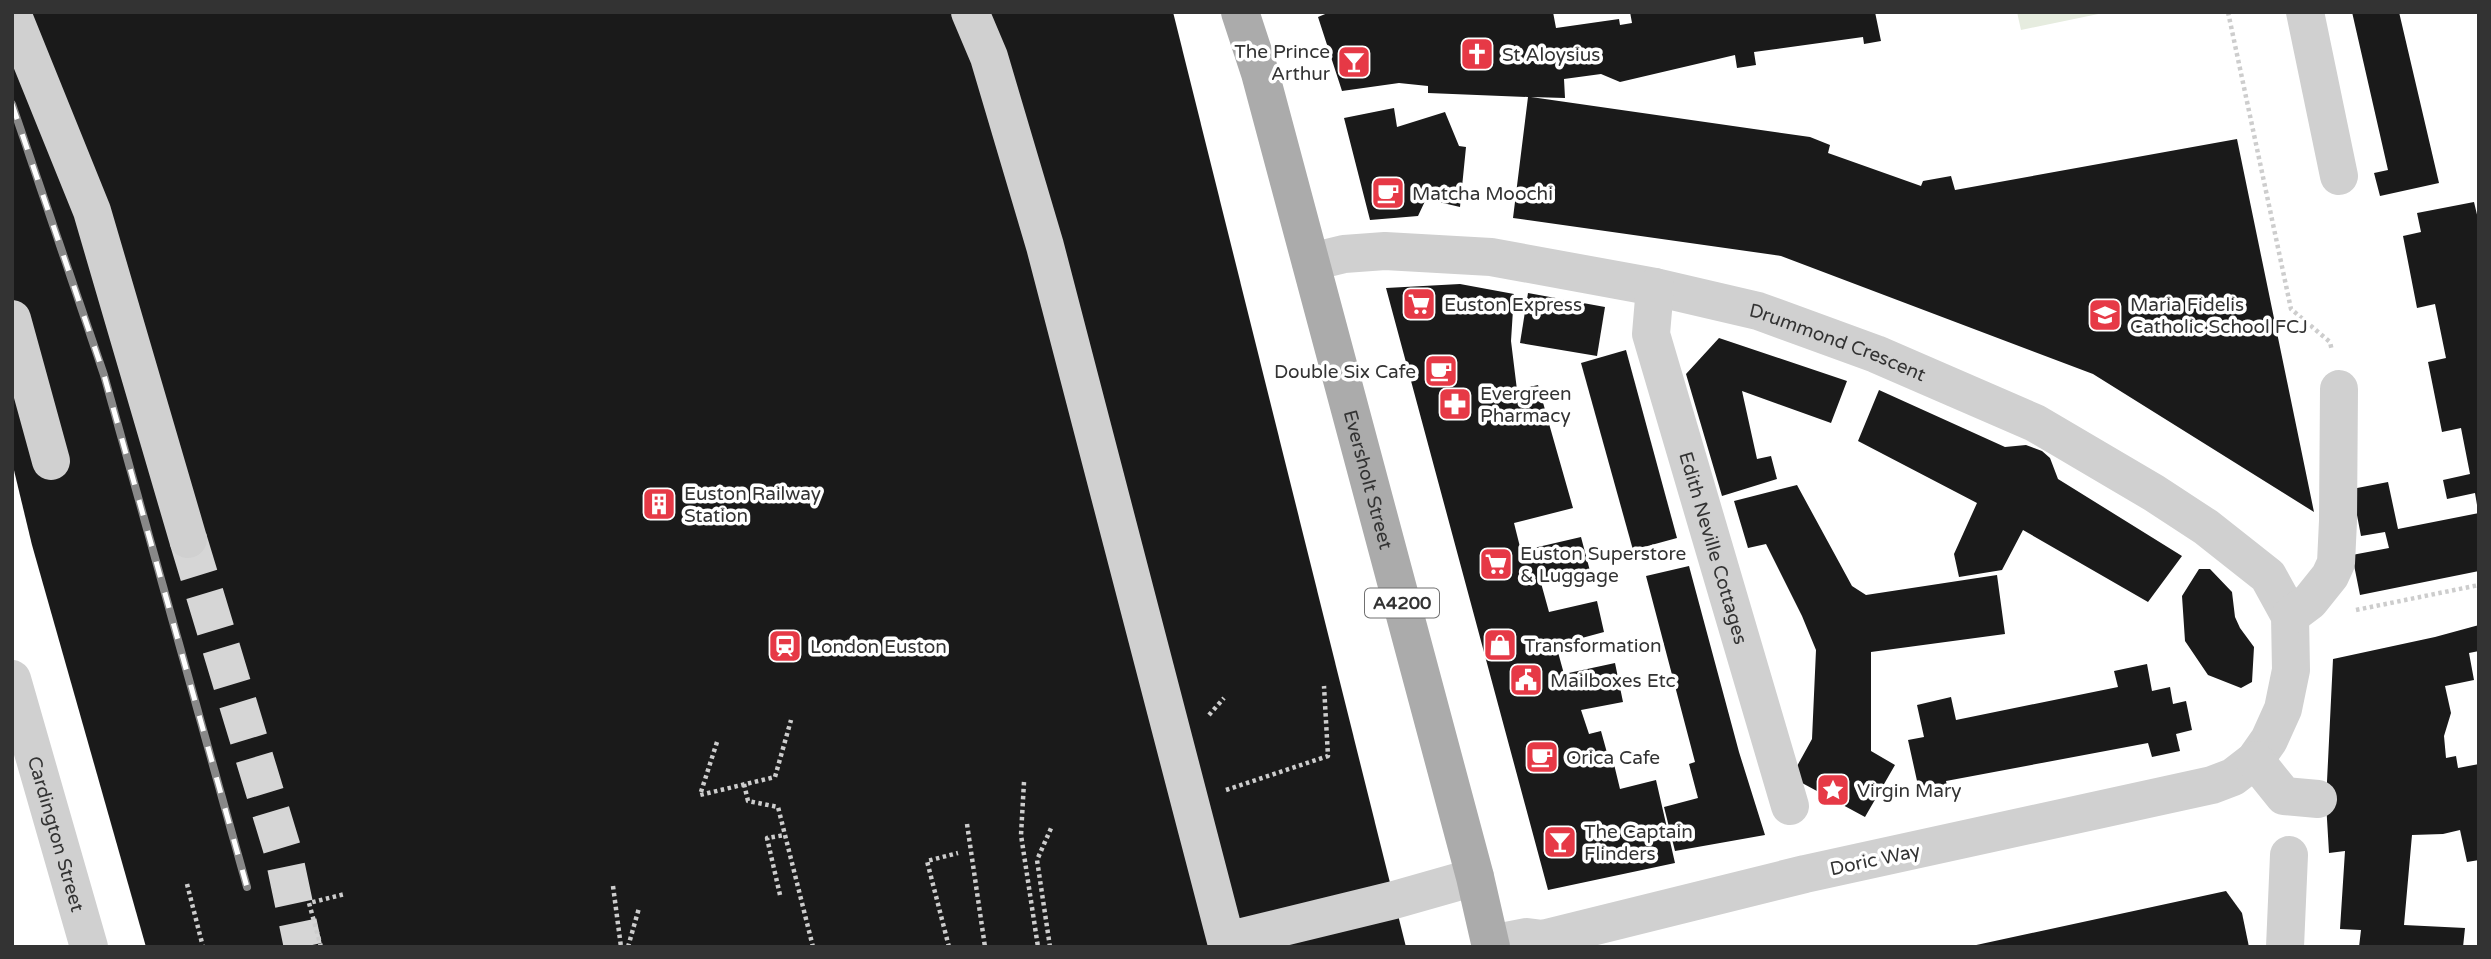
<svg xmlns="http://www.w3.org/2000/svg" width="2491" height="959" font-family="'Varela Round',sans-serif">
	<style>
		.green { fill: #e6ecdf }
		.building { fill: #1a1a1a }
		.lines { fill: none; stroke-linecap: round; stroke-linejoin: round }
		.minor-tunnel { stroke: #d6d6d6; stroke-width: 38; stroke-dasharray: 38 19; stroke-linecap: butt }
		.path { stroke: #cdcdcd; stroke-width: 4.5; stroke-dasharray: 3.5 3.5; stroke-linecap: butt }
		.minor { stroke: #d0d0d0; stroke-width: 38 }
		.major { stroke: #ababab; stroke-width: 38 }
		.rail-casing { stroke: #888; stroke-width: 8 }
		.rail { stroke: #fff; stroke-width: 5; stroke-dasharray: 16; stroke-linecap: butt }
		.labels { text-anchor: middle; stroke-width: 7; stroke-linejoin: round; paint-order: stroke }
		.shield { fill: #fff; stroke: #707070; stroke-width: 2 }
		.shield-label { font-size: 18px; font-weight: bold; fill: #333 }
		.poi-label { font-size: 19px; fill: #333; stroke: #fff; text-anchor: start }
		.street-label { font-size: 19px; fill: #333; stroke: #fff }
	</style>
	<rect width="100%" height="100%" fill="#fff"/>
	<path class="green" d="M2017 12H2108L2021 30Z"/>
	<g class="building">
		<path d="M12 12H1173L1406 947H146L32 545 12 462Z"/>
		<path d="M1330 12H1553L1556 28 1619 19 1620 25 1632 23 1630 12H1875L1881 41 1864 44 1863 37 1754 52 1756 65 1737 68 1735 55 1620 82 1601 74 1564 79 1565 98 1531 97 1810 137 1830 145 1828 153 1921 186 1923 181 1951 176 1955 190 2237 139 2314 512 2093 374 1781 256 1513 218 1528 97 1428 93V86L1399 83 1342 91 1318 17Z"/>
		<path d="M2352 12H2399L2439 183 2380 196 2374 173 2388 170Z"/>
		<path d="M1394 108 1397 127 1445 112 1459 146 1466 147 1460 207 1426 199 1418 216 1370 220 1344 118Z"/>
		<path d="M2474 202 2479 223 2477 505 2475 493 2447 499 2443 480 2470 474 2461 428 2442 432 2428 362 2446 358 2435 304 2417 308 2403 236 2421 232 2417 213Z"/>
		<path d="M1460 284 1514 294 1511 341 1517 390 1538 385 1573 508 1514 523 1521 551 1581 537 1590 571 1541 583 1549 612 1597 601 1604 632 1556 645 1564 674 1615 663 1623 702 1581 710 1589 734 1601 731 1609 760H1613L1620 789 1656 780 1675 863 1548 890 1386 288Z"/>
		<path d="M1528 293 1605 307 1597 356 1520 343Z"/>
		<path d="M1719 338 1847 381 1831 423 1742 391 1757 459 1771 456 1777 479 1722 496 1686 374Z"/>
		<path d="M1626 350 1677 538 1633 550 1581 363Z"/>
		<path d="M1879 390 2005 447 2026 445 2042 451 2050 458 2058 479 2182 556 2148 602 2023 530 2002 570 1959 577 1954 554 1977 503 1858 441Z"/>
		<path d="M2388 482 2398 529 2479 513V571L2360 595 2352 555 2389 548 2385 532 2361 536 2352 489Z"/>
		<path d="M1797 485 1852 586 1866 595 1997 575 2005 634 1871 652V751L1895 765 1865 817 1791 777 1812 739 1816 650 1802 616 1766 544 1748 548 1734 501Z"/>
		<path d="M1689 566 1739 752 1765 835 1675 851 1664 807 1698 798 1689 764 1695 762 1646 576Z"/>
		<path d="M2199 569H2210L2232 592 2235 617 2240 628 2254 647 2252 682 2241 688 2208 675 2185 641 2182 596Z"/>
		<path d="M2479 625V651L2469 653 2474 680 2445 686 2451 713 2444 736 2446 758 2456 756 2458 768 2479 764V860L2467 862 2460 830 2443 834 2412 835 2404 925 2465 928 2463 947H2359L2361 930 2340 929 2345 851 2329 853 2326 802 2333 659 2435 637Z"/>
		<path d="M2147 664 2152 691 2170 687 2173 704 2186 701 2192 730 2176 734 2180 751 2152 757 2148 743 1946 781 1949 795 1921 799 1908 740 1924 737 1917 705 1951 697 1956 720 2118 687 2114 671Z"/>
		<path d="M2226 891 2242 913 2249 947H1967Z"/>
	</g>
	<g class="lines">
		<path class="minor-tunnel" d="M188 539 283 852 303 947"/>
		<g class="path">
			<path d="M2228 12 2291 309 2330 342 2332 351"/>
			<path d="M2356 610 2479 585"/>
			<path d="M1209 715 1224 698"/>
			<path d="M717 742 700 795 775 777 791 720"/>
			<path d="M1024 782 1021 835 1038 947"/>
			<path d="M744 784 748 801 778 807 813 947"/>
			<path d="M1226 790 1328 756 1324 686"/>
			<path d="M967 824 985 947"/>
			<path d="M187 884 203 947"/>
			<path d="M613 886 621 947"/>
			<path d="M780 895 767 838 785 835"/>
			<path d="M321 947 309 903 345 894"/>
			<path d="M628 947 639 908"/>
			<path d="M949 947 927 861 958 853"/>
			<path d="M1050 947 1037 860 1052 826"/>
		</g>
		<g class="minor">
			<path d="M970 12 989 57 1045 246 1226 941 1394 900 1475 877"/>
			<path d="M2305 12 2339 176"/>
			<path d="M12 13 92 211 188 539"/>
			<path id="s1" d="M1311 262 1344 254 1385 251 1491 257 1655 287 1758 311 1876 354 2035 423 2154 493 2206 527 2268 576 2290 616 2291 670 2283 709 2269 740 2255 760 2233 777 2212 785 1805 874 1543 939 1527 937 1491 944"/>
			<path id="s2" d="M1655 287 1651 334 1790 806"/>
			<path d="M12 319 51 461"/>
			<path d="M2290 616 2310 601 2330 576 2336 563 2338 521 2339 389"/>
			<path id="s3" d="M12 679 89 947"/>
			<path d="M2255 760 2284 796 2318 799"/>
			<path d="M2285 947 2289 855"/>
		</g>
		<path class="major" id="s4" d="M1240 12 1260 73 1475 877 1491 947"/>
		<defs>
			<path id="rail" d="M12 104 104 375 247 887"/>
		</defs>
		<use href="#rail" class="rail-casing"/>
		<use href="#rail" class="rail"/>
	</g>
	<defs>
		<symbol id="church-square" viewBox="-11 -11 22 22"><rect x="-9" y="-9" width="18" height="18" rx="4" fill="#e63946" stroke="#fff"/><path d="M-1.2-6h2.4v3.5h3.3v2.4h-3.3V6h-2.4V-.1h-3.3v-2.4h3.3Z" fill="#fff"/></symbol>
		<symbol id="bar-square" viewBox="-11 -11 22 22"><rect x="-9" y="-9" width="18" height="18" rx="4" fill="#e63946" stroke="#fff"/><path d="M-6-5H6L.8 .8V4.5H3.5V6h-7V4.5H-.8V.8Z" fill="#fff"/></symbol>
		<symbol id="cafe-square" viewBox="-11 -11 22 22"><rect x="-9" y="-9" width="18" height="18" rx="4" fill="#e63946" stroke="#fff"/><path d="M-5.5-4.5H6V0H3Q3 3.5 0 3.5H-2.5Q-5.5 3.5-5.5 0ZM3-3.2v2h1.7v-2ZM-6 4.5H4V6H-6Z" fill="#fff"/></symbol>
		<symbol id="supermarket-square" viewBox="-11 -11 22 22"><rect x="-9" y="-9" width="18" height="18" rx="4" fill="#e63946" stroke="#fff"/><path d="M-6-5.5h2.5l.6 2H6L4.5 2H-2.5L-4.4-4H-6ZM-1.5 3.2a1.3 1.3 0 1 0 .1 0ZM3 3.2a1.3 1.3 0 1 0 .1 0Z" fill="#fff"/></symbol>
		<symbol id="school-square" viewBox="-11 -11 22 22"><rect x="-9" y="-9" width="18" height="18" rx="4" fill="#e63946" stroke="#fff"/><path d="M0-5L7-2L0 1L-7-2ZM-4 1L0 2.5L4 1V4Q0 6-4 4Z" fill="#fff"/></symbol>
		<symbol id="pharmacy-square" viewBox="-11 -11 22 22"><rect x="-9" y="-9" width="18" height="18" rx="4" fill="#e63946" stroke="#fff"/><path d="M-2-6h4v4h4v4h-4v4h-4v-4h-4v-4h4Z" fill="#fff"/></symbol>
		<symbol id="building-square" viewBox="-11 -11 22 22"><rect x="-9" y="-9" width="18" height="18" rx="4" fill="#e63946" stroke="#fff"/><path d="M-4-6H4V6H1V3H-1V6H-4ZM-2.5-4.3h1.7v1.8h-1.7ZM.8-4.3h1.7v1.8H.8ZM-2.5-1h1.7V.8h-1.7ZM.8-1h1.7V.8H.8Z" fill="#fff"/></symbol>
		<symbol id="shop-square" viewBox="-11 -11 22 22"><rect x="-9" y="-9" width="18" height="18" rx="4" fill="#e63946" stroke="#fff"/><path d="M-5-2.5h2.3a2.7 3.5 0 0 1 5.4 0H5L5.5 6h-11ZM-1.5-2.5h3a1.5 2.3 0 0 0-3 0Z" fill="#fff"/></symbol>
		<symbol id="station-square" viewBox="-11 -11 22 22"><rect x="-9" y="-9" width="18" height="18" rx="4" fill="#e63946" stroke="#fff"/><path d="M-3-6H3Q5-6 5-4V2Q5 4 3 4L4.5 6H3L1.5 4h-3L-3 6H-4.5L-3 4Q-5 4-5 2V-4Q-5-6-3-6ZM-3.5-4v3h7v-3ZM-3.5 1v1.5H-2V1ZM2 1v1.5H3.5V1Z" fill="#fff"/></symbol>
		<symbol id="civic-square" viewBox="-11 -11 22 22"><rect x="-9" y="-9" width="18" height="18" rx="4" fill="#e63946" stroke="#fff"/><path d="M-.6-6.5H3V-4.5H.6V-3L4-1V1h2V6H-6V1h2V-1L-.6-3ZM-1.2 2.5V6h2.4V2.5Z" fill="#fff"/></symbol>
		<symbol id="sight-square" viewBox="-11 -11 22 22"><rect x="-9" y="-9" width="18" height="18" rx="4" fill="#e63946" stroke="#fff"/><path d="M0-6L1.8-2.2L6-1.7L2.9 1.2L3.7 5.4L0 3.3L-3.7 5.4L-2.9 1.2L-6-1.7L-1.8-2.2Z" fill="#fff"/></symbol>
	</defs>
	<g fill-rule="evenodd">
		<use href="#church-square" x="1458" y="35" width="38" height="38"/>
		<use href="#bar-square" x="1335" y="43" width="38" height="38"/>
		<use href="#cafe-square" x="1369" y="174" width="38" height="38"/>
		<use href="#supermarket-square" x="1400" y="285" width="38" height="38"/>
		<use href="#school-square" x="2086" y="296" width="38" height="38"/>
		<use href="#cafe-square" x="1422" y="352" width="38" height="38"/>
		<use href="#pharmacy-square" x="1436" y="385" width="38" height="38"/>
		<use href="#building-square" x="640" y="485" width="38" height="38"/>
		<use href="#supermarket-square" x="1477" y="545" width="38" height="38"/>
		<use href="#shop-square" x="1481" y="626" width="38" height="38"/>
		<use href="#station-square" x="766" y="627" width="38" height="38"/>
		<use href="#civic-square" x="1507" y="661" width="38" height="38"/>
		<use href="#cafe-square" x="1523" y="738" width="38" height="38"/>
		<use href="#sight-square" x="1814" y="771" width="38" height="38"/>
		<use href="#bar-square" x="1541" y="823" width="38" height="38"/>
	</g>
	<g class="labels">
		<rect class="shield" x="1365" y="588.5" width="74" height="29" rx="5"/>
		<g class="shield-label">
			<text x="1402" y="609">A4200</text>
		</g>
		<g class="poi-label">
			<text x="1330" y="58" text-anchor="end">The Prince<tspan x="1330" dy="22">Arthur</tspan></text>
			<text x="1502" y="61">St Aloysius</text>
			<text x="1412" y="200">Matcha Moochi</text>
			<text x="1444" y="311">Euston Express</text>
			<text x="2130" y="311">Maria Fidelis<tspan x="2130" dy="22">Catholic School FCJ</tspan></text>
			<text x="1416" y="378" text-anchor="end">Double Six Cafe</text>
			<text x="1480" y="400">Evergreen<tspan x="1480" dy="22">Pharmacy</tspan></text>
			<text x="684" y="500">Euston Railway<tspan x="684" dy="22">Station</tspan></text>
			<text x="1520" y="560">Euston Superstore<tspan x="1520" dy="22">&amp; Luggage</tspan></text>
			<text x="1524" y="652">Transformation</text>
			<text x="810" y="653">London Euston</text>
			<text x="1550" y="687">Mailboxes Etc</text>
			<text x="1566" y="764">Orica Cafe</text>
			<text x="1857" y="797">Virgin Mary</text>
			<text x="1584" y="838">The Captain<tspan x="1584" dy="22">Flinders</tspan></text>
		</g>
		<g class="street-label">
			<text dy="7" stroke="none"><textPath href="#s1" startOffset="539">Drummond Crescent</textPath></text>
			<text dy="7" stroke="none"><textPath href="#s4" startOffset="485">Eversholt Street</textPath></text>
			<text dy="7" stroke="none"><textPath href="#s2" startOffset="270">Edith Neville Cottages</textPath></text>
			<text dy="7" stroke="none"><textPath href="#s3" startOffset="161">Cardington Street</textPath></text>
			<text transform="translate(1875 859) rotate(-12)" y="7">Doric Way</text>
		</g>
	</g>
	<rect width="2491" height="959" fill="none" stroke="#333333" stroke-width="28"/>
</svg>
